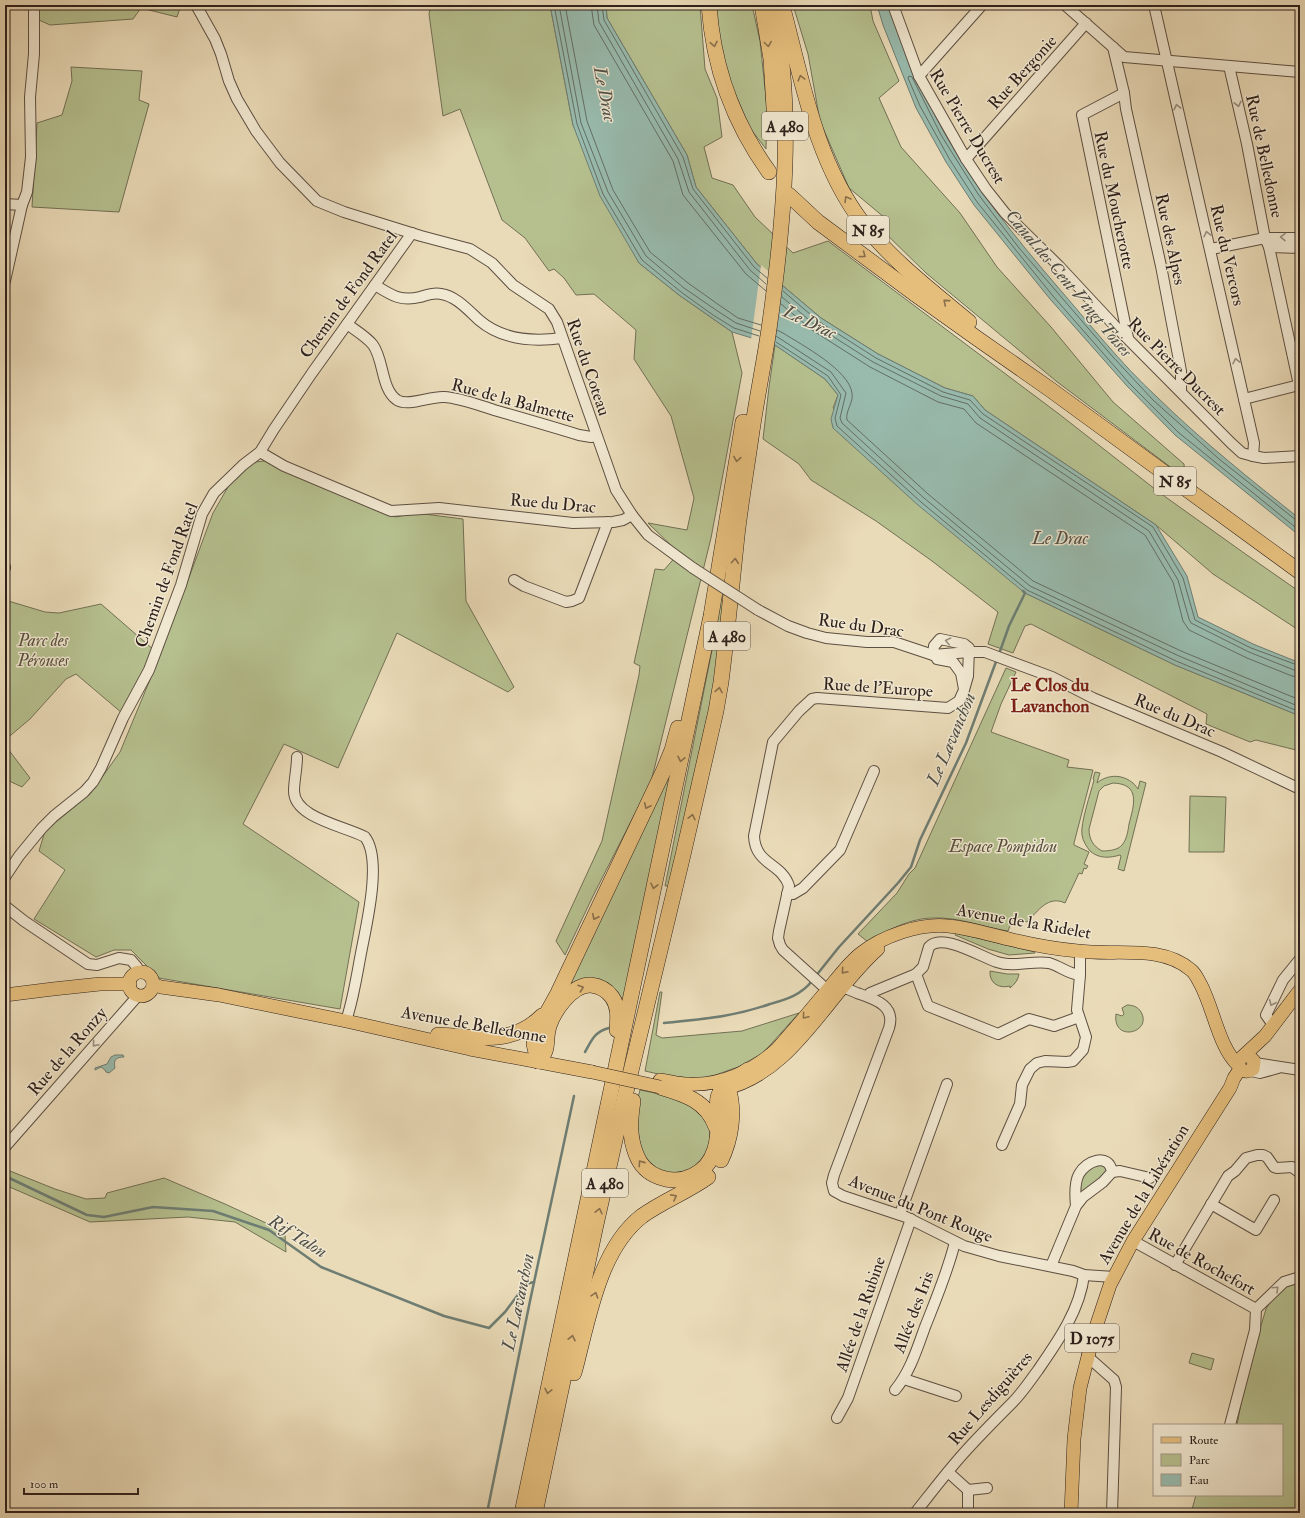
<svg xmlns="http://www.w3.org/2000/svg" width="1305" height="1518" font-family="'IM FELL Double Pica',serif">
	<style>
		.green { fill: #b6c08f; stroke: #727055; fill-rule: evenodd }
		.water { fill: #98bbae; stroke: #6e7d73 }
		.pier { fill: #eadbb8 }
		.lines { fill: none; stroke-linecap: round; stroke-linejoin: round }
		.shore { stroke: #636e64; stroke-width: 1 }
		.stream { stroke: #6e7d73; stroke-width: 2.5 }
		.minor-casing { stroke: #5d4f42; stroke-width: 12 }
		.major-casing { stroke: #2e201b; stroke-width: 14 }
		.highway-casing { stroke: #2e201b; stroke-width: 16 }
		.minor { stroke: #f1e8d1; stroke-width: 10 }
		.major { stroke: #e5be7c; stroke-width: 13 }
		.highway { stroke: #e5be7c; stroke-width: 15 }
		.minor-bridge-casing { stroke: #5d4f42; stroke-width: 12; stroke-linecap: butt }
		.major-bridge-casing { stroke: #2e201b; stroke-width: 14; stroke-linecap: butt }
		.minor-bridge { stroke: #f1e8d1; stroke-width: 10 }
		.major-bridge { stroke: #e5be7c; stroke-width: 13 }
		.oneway { stroke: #8a6f4c }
		.oneway2 { stroke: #998e7f }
		.labels { text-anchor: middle; stroke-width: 3; stroke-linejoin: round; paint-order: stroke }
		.shield { fill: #f1e8d1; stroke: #685c52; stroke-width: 1 }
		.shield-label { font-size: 16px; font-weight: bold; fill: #2e201b }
		.street-label { font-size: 17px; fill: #2e201b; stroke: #f1e8d1 }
		.park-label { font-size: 17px; font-style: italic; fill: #57503e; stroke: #f1e8d1 }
		.water-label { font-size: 18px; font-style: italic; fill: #4e4e47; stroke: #f1e8d1 }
		.neighbourhood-label { font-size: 18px; font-weight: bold; fill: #7a1f14; stroke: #f1e8d1 }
	</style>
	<rect width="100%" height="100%" fill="#eadbb8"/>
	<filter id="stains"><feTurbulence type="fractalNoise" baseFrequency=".005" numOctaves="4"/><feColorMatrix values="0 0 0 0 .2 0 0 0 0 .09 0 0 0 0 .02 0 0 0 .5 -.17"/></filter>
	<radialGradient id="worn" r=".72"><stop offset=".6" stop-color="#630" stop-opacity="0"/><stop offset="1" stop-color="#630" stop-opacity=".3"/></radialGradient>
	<g class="green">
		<path d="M39 5H181L177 17 141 8 133 19 50 25 39 20Z"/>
		<path d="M431 5H550L573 125 639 263 679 295 732 332 742 373 711 538 651 782 593 896 565 955 556 941 602 841 639 675 640 666 634 663 655 569 664 570 679 553 648 523 687 530 694 498 671 416 634 359 636 330 594 294 576 295 564 278 554 269 549 271 525 238 502 220 460 109 443 116 429 14Z"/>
		<path d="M606 5H700L705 69 717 98 722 137 704 147 712 178 733 185 755 217 793 253 828 241 1059 414 1160 493 1244 553 1300 592V631L1213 574 1156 525 985 410 973 396 945 388 878 354 821 318 757 264 696 187 687 155 607 18Z"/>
		<path d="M716 5H752L760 41 767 108 766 149 750 128 732 86 718 46Z"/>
		<path d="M793 5H870L873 21 899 81 879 98 901 147 960 213 997 267 1051 327 1113 402 1184 464 1185 478 1056 381 926 273 881 229 885 218 849 188 820 121 808 54Z"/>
		<path d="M71 67 142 71 139 100 149 104 119 212 32 207 37 123 62 115 72 81Z"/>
		<path d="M775 345 825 379 838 395 833 408 1025 593 1175 665 1300 716V751L1256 740 1250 742 1206 724 1207 714 1031 624 1025 626 1013 653 988 644 998 612 932 561 876 521 811 480 799 464 763 439 769 387Z"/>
		<path d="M265 461 375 510 396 517 416 513 463 519 466 601 514 687 508 692 397 633 338 768 284 744 243 824 359 902 340 1009 159 978 131 950H114L96 957 34 919 65 870 39 851 45 831 90 794 120 752 159 658 213 513 232 480 254 462Z"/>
		<path d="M721 592 726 595 717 674 669 886H665L714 640 712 639Z"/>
		<path d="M5 600 45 612 59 613 101 604 154 650 122 713 76 674 66 679 30 719 5 740Z"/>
		<path d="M1006 668 1016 672 1001 704 991 732 1066 759 1069 760 1067 767 1093 770 1074 843V845L1089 852 1084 864 1088 866 1086 869 1084 868 1082 874 1079 873 1065 903C1048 895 1038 911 1027 922L1013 918 1008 931C983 927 959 917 934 918 910 918 888 930 868 942L858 934 897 893 909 874 915 868Z"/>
		<path d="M5 745 30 778 22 787 5 779Z"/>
		<path d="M667 772 671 773 622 1006C616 998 611 986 603 981 593 973 571 991 561 996Z"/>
		<path d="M1095 772 1100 773 1097 783C1110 772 1129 775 1138 789L1140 781 1146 783 1124 871 1118 869 1121 856 1120 855C1110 858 1099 859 1090 851 1086 846 1083 841 1082 835 1080 824 1091 792 1094 780L1093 779ZM1113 783C1141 784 1134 805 1129 824 1128 831 1127 839 1122 845 1118 850 1109 851 1102 851 1093 846 1089 839 1089 829L1099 791 1104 786Z"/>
		<path d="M1190 796 1226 797 1224 852H1189Z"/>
		<path d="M956 933 1035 952V953L1009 955 988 949 955 935Z"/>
		<path d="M990 971 1007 974H1019C1018 980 1015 984 1010 988V986C999 989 989 983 990 971Z"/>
		<path d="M660 992H662L656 1035 662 1038 742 1031 799 1013 763 1053 738 1067 704 1079 667 1076 645 1071Z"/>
		<path d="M1127 1005C1133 1005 1138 1007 1141 1012 1153 1033 1112 1043 1116 1014L1122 1016 1124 1014 1122 1008Z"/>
		<path d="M640 1090 679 1098 696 1105 710 1129 709 1150 695 1167 680 1174 662 1173 652 1168 641 1152 635 1109Z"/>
		<path d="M1091 1164 1105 1166 1107 1173 1083 1193 1079 1192 1081 1175Z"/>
		<path d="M5 1169 55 1189 86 1199 105 1198 107 1193 164 1178 225 1204 266 1223 285 1235 286 1252 235 1222 188 1217 90 1222 5 1185Z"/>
		<path d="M1300 1282V1513H1191L1196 1495H1282V1425H1237L1245 1382 1257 1339 1266 1309 1277 1290Z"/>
		<path d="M1192 1353 1214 1359 1211 1370 1189 1363Z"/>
	</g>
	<g class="water">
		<path d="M550 5H606L607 18 687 155 696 187 757 264 821 318 878 354 945 388 973 396 985 410 1156 525 1187 576 1198 617 1253 644 1300 663V716L1175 665 1025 593 918 505 833 428 831 419 838 395 825 379 775 345 732 332 679 295 639 263 600 196 573 125Z"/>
		<path d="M877 5H889C906 48 922 93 945 134 976 189 1015 237 1056 285 1089 323 1120 363 1157 397 1202 441 1251 480 1300 519V536L1175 435 1127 386 1050 299 974 205 946 162 916 108 883 25Z"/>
		<path d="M115 1055H123L124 1057C116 1057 113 1060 115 1068L109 1073 106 1072 105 1070 101 1067 95 1070V1068L107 1064 111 1057Z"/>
	</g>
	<path class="pier" d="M761 265 780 281 772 346 751 340Z"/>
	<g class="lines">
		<g class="shore">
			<path d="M554 5 577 124 603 194 642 260 681 292 713 315 734 328 759 336"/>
			<path d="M559 5 581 123 608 192 646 256 684 288 716 310 736 323 760 331"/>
			<path d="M565 5 587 121 613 190 650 252 688 283 719 305 738 318 761 325"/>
			<path d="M591 5 594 25 673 161 683 195 746 274 766 291"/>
			<path d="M597 5 599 22 678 159 689 192 750 270 766 284"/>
			<path d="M602 5 604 20 683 157 693 189 754 267 767 278"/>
			<path d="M783 291 818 321 876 358 943 392 970 400 983 414 1153 527 1183 578 1195 620 1251 648 1300 666"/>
			<path d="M782 297 815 325 873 362 941 396 968 404 980 418 1149 531 1178 580 1189 619 1191 623 1249 652 1294 670 1300 671"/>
			<path d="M781 304 812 330 870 367 938 402 964 409 976 423 1145 535 1173 582 1183 621 1189 630 1247 658 1292 676 1300 677"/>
			<path d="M777 330 783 333C802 345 849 370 852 393 854 402 845 411 847 420L928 494 1033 581 1181 651 1300 700"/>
			<path d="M776 336 831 372 846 393 840 418 842 423 924 498 1030 586 1179 656 1300 707"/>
			<path d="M776 342 828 376 841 395 835 418 837 426 921 502 1027 590 1176 661 1300 712"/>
			<path d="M1300 521 1296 520 1219 459 1153 400 1113 357 1019 248 978 194 941 135 912 77 909 76 908 78 920 106 950 160 977 202 1053 296 1130 384 1178 432 1300 531"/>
		</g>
		<g class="stream">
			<path d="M999 654 1009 626 1025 593 1023 591"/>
			<path d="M815 977 839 947 898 883 911 867 920 840 966 743 997 659"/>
			<path d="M664 1023C702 1019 733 1017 770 1004 787 999 801 995 812 981"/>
			<path d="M585 1052C592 1040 594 1032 609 1028"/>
			<path d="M5 1176 87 1215 104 1217 153 1207 213 1211 269 1230 321 1267 444 1316 489 1328 505 1312 526 1284 534 1282"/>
			<path d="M487 1513 530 1301 574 1096"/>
		</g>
		<defs>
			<g id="minor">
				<path d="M196 5 215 39 221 54 229 81 237 99 256 131 280 163 317 201 344 212 421 236 470 249 492 263 513 285 549 309 557 322 616 490 632 515 648 535 693 568"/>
				<path d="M893 5 919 76 966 159 986 189 1005 213 1059 266 1114 325 1231 443 1242 453 1253 456 1264 458 1300 456"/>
				<path d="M1065 5 1124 57 1300 72"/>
				<path d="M1154 5 1254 443 1253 456"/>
				<path d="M1113 47 1124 93 1126 109 1161 266 1181 371V392"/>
				<path d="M1229 66 1247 144 1265 238 1269 247 1299 385 1244 399"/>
				<path d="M919 76 982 5"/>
				<path d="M1124 93 1082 115 1128 338"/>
				<path d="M966 159 1086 23"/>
				<path d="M5 204 22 205"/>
				<path d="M1269 247 1300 248"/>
				<path d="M1211 249 1265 238H1300"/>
				<path d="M5 281 22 205 27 192 31 157 30 97 34 54V5"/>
				<path d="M375 285C391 295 401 302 420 297 427 295 434 292 441 294 456 296 468 310 479 320 502 340 533 342 562 338"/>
				<path d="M347 324C355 330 367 337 373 345 384 360 381 389 397 400 408 407 430 396 444 397 461 398 478 405 494 410 522 418 550 426 579 435L591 437 596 436"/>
				<path d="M260 452 284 466 391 511 439 508 573 523 613 522 623 520 632 515"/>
				<path d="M5 568V567"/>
				<path d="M514 580 524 586 566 602 572 601 579 598 608 522"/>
				<path d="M758 610 788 626 807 633 826 638 867 642H894L933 655 969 652H985L1052 677 1093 698 1222 752 1300 789"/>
				<path d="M933 655 934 646 940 639 964 644 969 648 968 676 964 690 959 701 948 708 817 698 812 699 799 711 773 742 754 836C755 865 782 863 789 886L779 931 778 938 780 945 783 950 824 987C830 990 835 988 842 988 847 988 852 991 857 993 874 999 896 1005 889 1028L834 1175 832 1183 834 1191 843 1196 906 1217 964 1246 999 1256 1073 1271 1084 1275 1114 1277"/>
				<path d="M937 659 953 662 961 673 964 689"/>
				<path d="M297 757C297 769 294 780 294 791 294 818 345 826 365 837 382 859 367 922 362 948 357 973 354 997 346 1021"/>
				<path d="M5 877 19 856 42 828 54 816 84 792 93 782 101 768 123 718 149 670 181 585 202 514 214 493 243 465 260 452 274 429 312 373 412 233"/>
				<path d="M787 894H793L803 888 840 850 874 771"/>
				<path d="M5 906 24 921 88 964 97 965 119 958 131 960 137 967 139 973"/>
				<path d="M916 974 928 1006 998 1034 1029 1019 1054 1026 1079 1017"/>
				<path d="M869 997 870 993 916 974 923 967 929 947C942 932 981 957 997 962 1014 968 1032 960 1049 963 1060 966 1068 974 1080 975"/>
				<path d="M1273 1025 1266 1015 1283 980 1300 959"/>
				<path d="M1255 1063 1300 1070"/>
				<path d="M1251 1071 1260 1073 1278 1068"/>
				<path d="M1002 1145 1020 1104 1022 1085 1030 1069 1037 1063 1045 1061 1067 1062 1073 1061 1083 1050 1086 1037 1077 1010 1080 975V951"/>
				<path d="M5 1147 135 999 136 995"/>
				<path d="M1112 1172 1120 1171 1150 1178"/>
				<path d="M1211 1204 1256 1230 1274 1200"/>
				<path d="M900 1214 947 1084"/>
				<path d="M1133 1241 1256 1309"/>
				<path d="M1175 1265 1228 1176 1235 1171 1246 1158 1257 1155H1263L1267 1157 1274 1167 1277 1168 1292 1167 1300 1173"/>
				<path d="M1051 1266 1076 1206 1083 1197 1103 1182 1112 1172C1109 1152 1086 1161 1079 1174 1074 1183 1075 1196 1076 1206"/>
				<path d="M1087 1356 1114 1380 1116 1387 1112 1513"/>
				<path d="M904 1379 956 1396"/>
				<path d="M895 1390C910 1372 917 1349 925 1327 936 1299 948 1271 955 1242"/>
				<path d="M837 1418 848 1398 911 1219"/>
				<path d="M1230 1425 1255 1330 1256 1309 1284 1282 1300 1277"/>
				<path d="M948 1472 968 1490V1513"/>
				<path d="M968 1490 987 1488"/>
				<path d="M915 1513C931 1493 946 1473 963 1454 979 1436 995 1420 1012 1403 1022 1393 1030 1381 1038 1370 1058 1341 1080 1310 1084 1275"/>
			</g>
			<g id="major">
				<circle cx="141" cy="984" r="12"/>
				<path d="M153 984 161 987 219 995 346 1021 470 1049 592 1072"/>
				<path d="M5 995 53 989 100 984H130"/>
				<path d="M1244 1056H1249L1254 1061 1253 1069C1244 1075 1236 1068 1240 1059L1265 1036 1300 990"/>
				<path d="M660 1080C669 1081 679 1084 688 1084 721 1086 753 1071 777 1049 795 1029 812 1008 830 987 839 976 849 963 860 954 882 936 920 923 948 926 970 928 991 935 1013 940 1034 945 1056 949 1078 951 1115 956 1161 944 1191 970 1196 974 1198 980 1201 985 1214 1010 1219 1048 1239 1066"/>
				<path d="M723 1089C793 1074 827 994 878 949"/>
				<path d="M1071 1513 1074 1439 1080 1388 1094 1333 1110 1285 1133 1241 1230 1088 1234 1078 1240 1069"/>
			</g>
			<g id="highway">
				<path d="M709 5C713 66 733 122 769 172"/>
				<path d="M762 5 771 59 775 124"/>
				<path d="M782 5C802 79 815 160 862 222 892 261 932 291 969 322"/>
				<path d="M789 195 818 222 915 294 978 339 1051 390 1300 572"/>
				<path d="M438 1035C476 1037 512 1046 542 1016"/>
				<path d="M538 1061 534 1044 536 1033 558 993 663 772 672 750 678 728"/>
				<path d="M538 1061C551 1048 544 1042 549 1026 554 1011 572 984 591 985 599 986 607 990 612 997 619 1007 618 1018 617 1030"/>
				<path d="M718 1084 729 1091C735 1113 731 1139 721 1160"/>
				<path d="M660 1087C684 1094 707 1101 716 1127"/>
				<path d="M633 1101C630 1120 629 1136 636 1154 640 1165 648 1173 659 1177 670 1181 682 1181 692 1176 717 1165 719 1138 718 1113 718 1107 716 1098 720 1093 727 1082 738 1077 748 1070"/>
				<path d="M574 1373C588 1322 598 1250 642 1216 663 1201 687 1192 708 1177"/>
				<path d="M522 1513 711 616 743 422"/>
				<path d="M535 1513 595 1229 624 1100 683 855 716 711 721 682C727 634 732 585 737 536 741 501 747 466 752 431 757 397 764 363 769 329 784 223 795 111 773 5"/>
			</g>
		</defs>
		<use href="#minor" class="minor-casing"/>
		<use href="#major" class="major-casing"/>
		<use href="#highway" class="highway-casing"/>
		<use href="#minor" class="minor"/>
		<use href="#major" class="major"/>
		<use href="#highway" class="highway"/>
		<defs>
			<path id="minor-bridge" d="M693 568 758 610"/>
			<path id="major-bridge" d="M592 1072 660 1087"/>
		</defs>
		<use href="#minor-bridge" class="minor-bridge-casing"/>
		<use href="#major-bridge" class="major-bridge-casing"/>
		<use href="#minor-bridge" class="minor-bridge"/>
		<use href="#major-bridge" class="major-bridge"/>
	</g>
	<defs><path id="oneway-chevron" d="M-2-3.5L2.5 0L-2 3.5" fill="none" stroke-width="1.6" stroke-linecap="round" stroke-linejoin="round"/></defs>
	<g class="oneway">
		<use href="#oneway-chevron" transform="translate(714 44) rotate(79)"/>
		<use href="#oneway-chevron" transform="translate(768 44) rotate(82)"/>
		<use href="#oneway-chevron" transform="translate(801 78) rotate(-105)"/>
		<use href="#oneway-chevron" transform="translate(847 199) rotate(-121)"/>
		<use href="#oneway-chevron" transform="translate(863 255) rotate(37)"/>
		<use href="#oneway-chevron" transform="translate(946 302) rotate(-140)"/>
		<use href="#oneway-chevron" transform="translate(737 459) rotate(99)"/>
		<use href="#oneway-chevron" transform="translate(735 561) rotate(-85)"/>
		<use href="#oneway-chevron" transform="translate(719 690) rotate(-80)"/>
		<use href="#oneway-chevron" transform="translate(681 759) rotate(102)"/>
		<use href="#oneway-chevron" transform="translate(647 806) rotate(115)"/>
		<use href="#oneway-chevron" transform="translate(692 817) rotate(-77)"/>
		<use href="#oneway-chevron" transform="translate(654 886) rotate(102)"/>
		<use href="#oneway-chevron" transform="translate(595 917) rotate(116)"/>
		<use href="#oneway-chevron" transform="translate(844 971) rotate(131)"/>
		<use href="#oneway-chevron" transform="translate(581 988) rotate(-19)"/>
		<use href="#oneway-chevron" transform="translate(805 1016) rotate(130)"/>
		<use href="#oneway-chevron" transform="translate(641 1163) rotate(-125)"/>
		<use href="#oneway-chevron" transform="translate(674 1197) rotate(-28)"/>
		<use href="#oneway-chevron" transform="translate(599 1211) rotate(-77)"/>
		<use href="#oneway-chevron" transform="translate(595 1295) rotate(-72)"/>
		<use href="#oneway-chevron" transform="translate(572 1338) rotate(-78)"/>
		<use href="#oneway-chevron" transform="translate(548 1391) rotate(102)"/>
	</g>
	<g class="oneway2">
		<use href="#oneway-chevron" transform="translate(1238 104) rotate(77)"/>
		<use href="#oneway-chevron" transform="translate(1177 107) rotate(-103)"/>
		<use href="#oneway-chevron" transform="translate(1207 234) rotate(-103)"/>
		<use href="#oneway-chevron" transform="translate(1283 237) rotate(-179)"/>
		<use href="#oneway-chevron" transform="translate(1236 361) rotate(-102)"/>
		<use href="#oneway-chevron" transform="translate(948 641) rotate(-168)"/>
		<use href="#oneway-chevron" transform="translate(1272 1003) rotate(115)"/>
		<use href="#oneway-chevron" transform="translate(95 1044) rotate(131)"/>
		<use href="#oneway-chevron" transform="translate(1276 1289) rotate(-43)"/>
	</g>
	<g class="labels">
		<g class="shield">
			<rect x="762" y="112" width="46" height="28" rx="3"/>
			<rect x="847" y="216" width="42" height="28" rx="3"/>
			<rect x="1154" y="467" width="42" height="28" rx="3"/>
			<rect x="704" y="622" width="46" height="28" rx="3"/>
			<rect x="582" y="1169" width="46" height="28" rx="3"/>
			<rect x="1065" y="1324" width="54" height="28" rx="3"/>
		</g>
		<g class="shield-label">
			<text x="785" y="132">A 480</text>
			<text x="868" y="236">N 85</text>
			<text x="1175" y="487">N 85</text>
			<text x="727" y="642">A 480</text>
			<text x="605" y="1189">A 480</text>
			<text x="1092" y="1344">D 1075</text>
		</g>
		<g class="street-label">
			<text transform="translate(1022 72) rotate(-48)" y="6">Rue Bergonie</text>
			<text transform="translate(968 126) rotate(59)" y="6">Rue Pierre Ducrest</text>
			<text transform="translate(1265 156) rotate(78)" y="6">Rue de Belledonne</text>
			<text transform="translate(1115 200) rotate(78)" y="6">Rue du Moucherotte</text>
			<text transform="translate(1171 239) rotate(78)" y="6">Rue des Alpes</text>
			<text transform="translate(1228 255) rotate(77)" y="6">Rue du Vercors</text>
			<text transform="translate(348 294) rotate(-54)" y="6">Chemin de Fond Ratel</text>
			<text transform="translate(1177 366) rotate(45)" y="6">Rue Pierre Ducrest</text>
			<text transform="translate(589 367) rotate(71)" y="6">Rue du Coteau</text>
			<text transform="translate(513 400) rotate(15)" y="6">Rue de la Balmette</text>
			<text transform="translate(553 503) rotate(5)" y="6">Rue du Drac</text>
			<text transform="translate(166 575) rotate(-70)" y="6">Chemin de Fond Ratel</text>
			<text transform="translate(861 625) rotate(8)" y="6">Rue du Drac</text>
			<text transform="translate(878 687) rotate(4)" y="6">Rue de l'Europe</text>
			<text transform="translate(1175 715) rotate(23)" y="6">Rue du Drac</text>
			<text transform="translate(1024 921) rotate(10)" y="6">Avenue de la Ridelet</text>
			<text transform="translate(474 1024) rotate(10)" y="6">Avenue de Belledonne</text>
			<text transform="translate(67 1051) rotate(-49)" y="6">Rue de la Ronzy</text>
			<text transform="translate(1143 1194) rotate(-59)" y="6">Avenue de la Libération</text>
			<text transform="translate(921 1208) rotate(22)" y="6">Avenue du Pont Rouge</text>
			<text transform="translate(1202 1261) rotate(29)" y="6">Rue de Rochefort</text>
			<text transform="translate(913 1312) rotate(-69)" y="6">Allée des Iris</text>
			<text transform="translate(860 1314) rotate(-71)" y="6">Allée de la Rubine</text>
			<text transform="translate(990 1398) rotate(-49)" y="6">Rue Lesdiguières</text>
		</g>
		<g class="park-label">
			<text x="43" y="646">Parc des<tspan x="43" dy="20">Pérouses</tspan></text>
			<text x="1003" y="852">Espace Pompidou</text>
		</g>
		<g class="water-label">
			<text transform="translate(605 94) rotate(79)" y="6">Le Drac</text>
			<text transform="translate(1069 283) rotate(50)" y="6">Canal des Cent Vingt Toises</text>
			<text transform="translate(810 322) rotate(25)" y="6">Le Drac</text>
			<text x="1060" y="544">Le Drac</text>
			<text transform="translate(951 739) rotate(-67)" y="6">Le Lavanchon</text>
			<text transform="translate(298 1236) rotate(32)" y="6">Rif Talon</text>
			<text transform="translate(518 1302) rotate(-78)" y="6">Le Lavanchon</text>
		</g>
		<g class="neighbourhood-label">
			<text x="1050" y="691">Le Clos du<tspan x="1050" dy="21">Lavanchon</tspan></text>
		</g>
	</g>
	<rect width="1305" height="1518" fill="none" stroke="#eadbb8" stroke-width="20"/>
	<rect x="6" y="6" width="1293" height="1506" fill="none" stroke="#2e201b" stroke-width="2"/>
	<rect x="10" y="10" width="1285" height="1498" fill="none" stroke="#2e201b"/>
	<rect x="1153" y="1424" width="130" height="72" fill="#f1e8d1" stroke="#a39888"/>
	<rect x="1161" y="1437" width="20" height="6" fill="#e5be7c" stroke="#a39888"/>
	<text x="1189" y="1444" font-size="12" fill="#2e201b">Route</text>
	<rect x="1161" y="1454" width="20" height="12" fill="#b6c08f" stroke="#a39888"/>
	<text x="1189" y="1464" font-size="12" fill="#2e201b">Parc</text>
	<rect x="1161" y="1474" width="20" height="12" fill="#98bbae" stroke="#a39888"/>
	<text x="1189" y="1484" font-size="12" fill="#2e201b">Eau</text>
	<path d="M24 1488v6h114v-6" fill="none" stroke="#2e201b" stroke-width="2"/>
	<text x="30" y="1488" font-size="12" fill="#2e201b" stroke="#f1e8d1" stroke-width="3" paint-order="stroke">100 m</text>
	<rect width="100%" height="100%" filter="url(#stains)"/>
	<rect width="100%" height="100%" fill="url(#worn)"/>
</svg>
